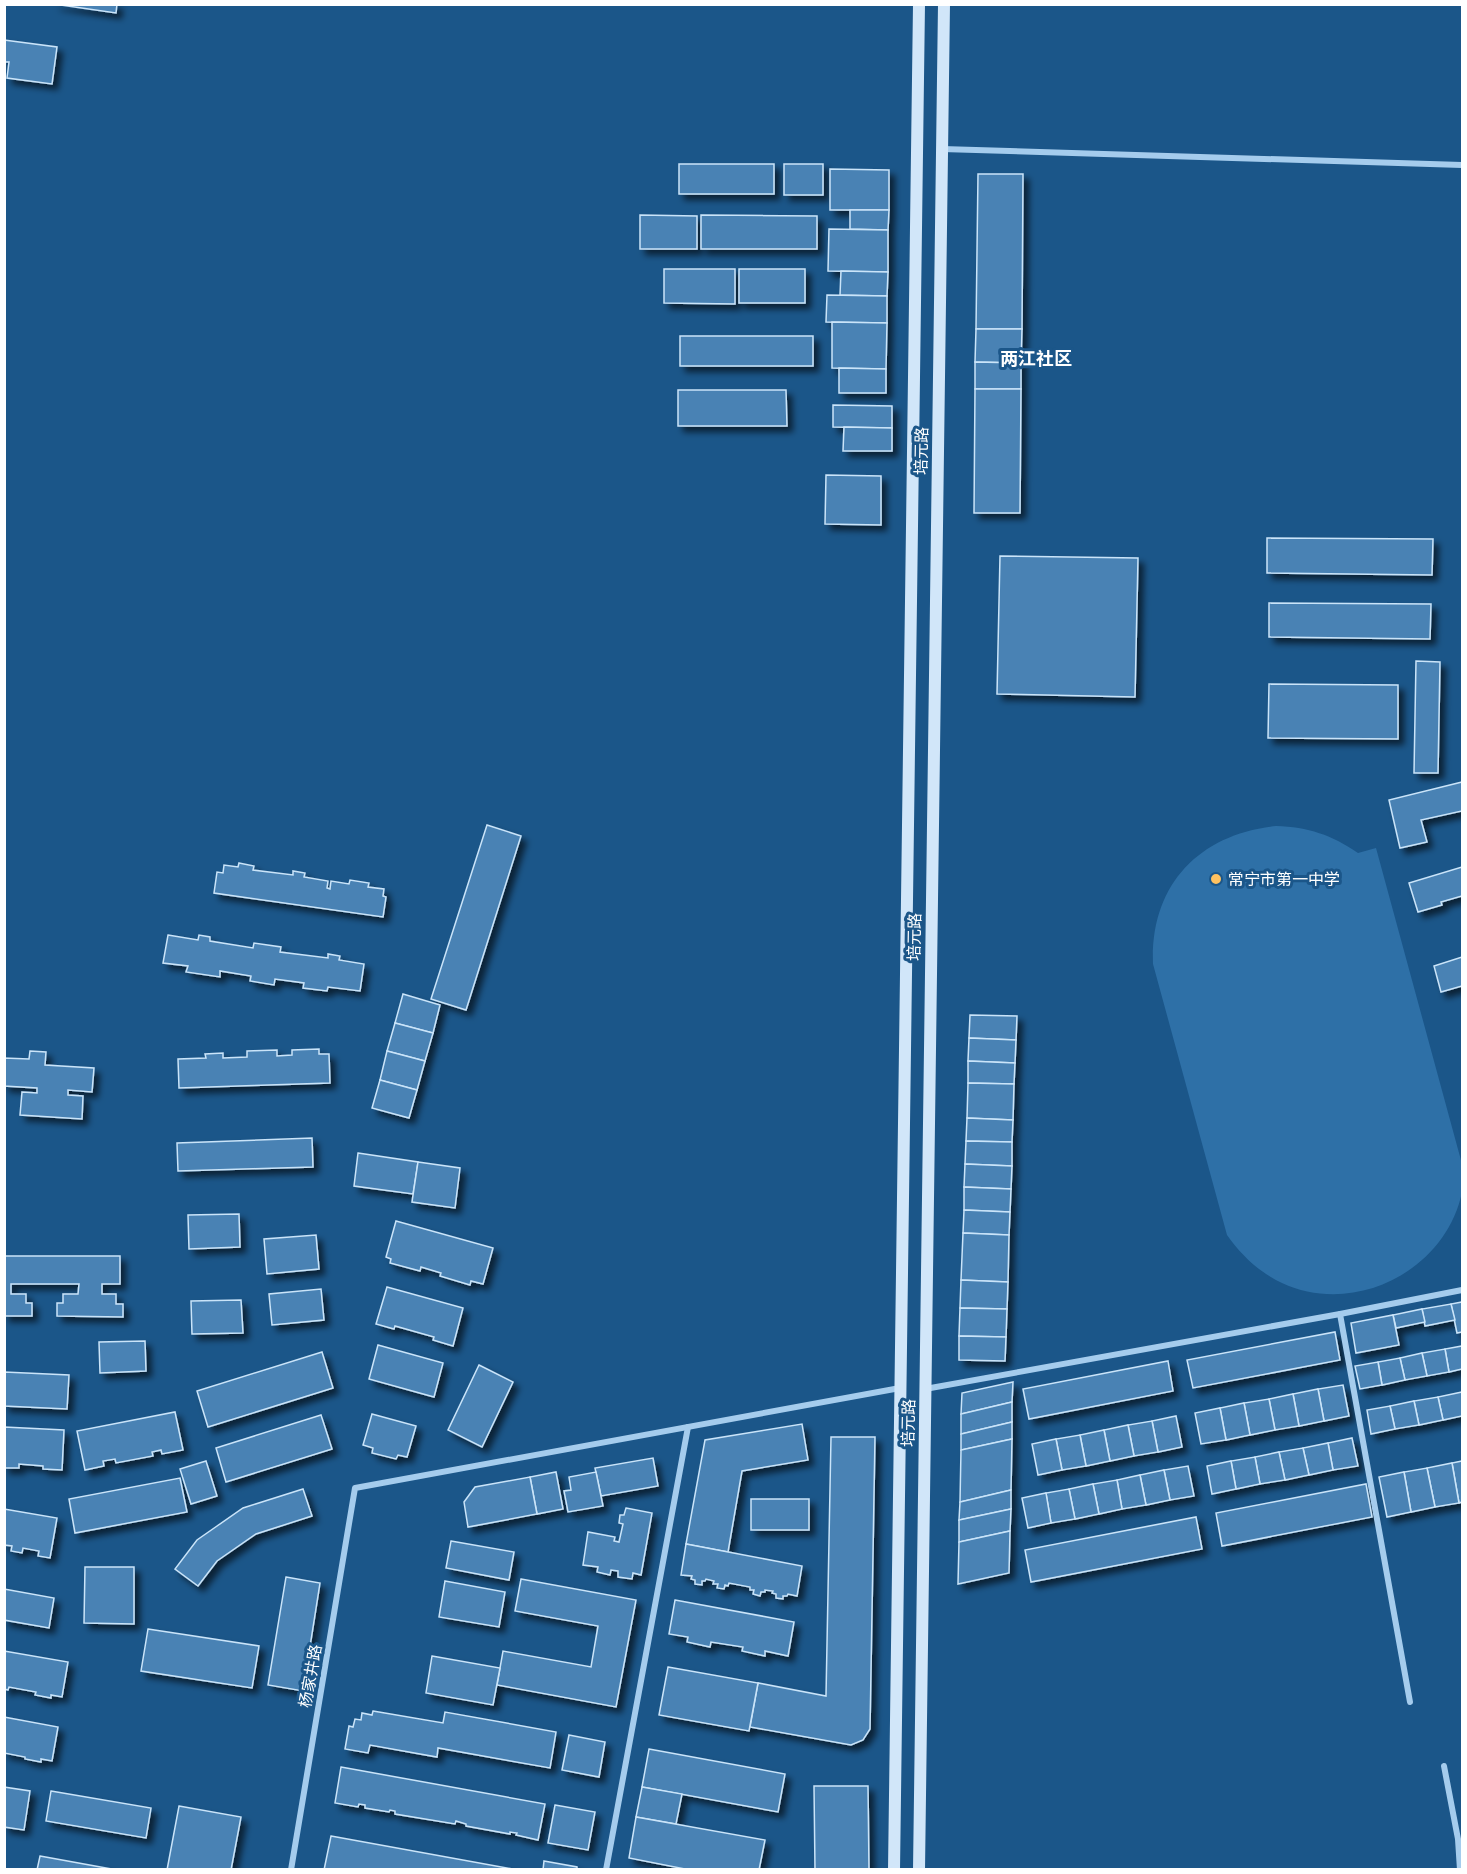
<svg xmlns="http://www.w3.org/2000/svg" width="1467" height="1874" font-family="'Public Sans','Noto Sans SC',sans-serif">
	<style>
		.green { fill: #2e70a7 }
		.building { fill: #4882b4; stroke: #cae4f9; stroke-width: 1.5; filter: url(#shadow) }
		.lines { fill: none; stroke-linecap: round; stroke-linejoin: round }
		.street { stroke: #a5cced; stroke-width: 6 }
		.secondary { stroke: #d1e6f9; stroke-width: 12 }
		.poi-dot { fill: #fec261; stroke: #1b5689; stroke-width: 2 }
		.labels { text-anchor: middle; stroke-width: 6; stroke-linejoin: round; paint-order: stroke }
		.street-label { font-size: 16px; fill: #fff; stroke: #1b5689 }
		.poi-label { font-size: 16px; fill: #fff; stroke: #1b5689; text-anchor: start }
		.neighbourhood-label { font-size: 18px; font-weight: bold; fill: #fff; stroke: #1b5689 }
	</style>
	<defs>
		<filter id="shadow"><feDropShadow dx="5.5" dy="5.5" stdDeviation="3" flood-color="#0009"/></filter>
	</defs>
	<rect width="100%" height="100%" fill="#1b5689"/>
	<path class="green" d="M1276 826C1308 827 1332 835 1358 853L1376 848 1462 1164C1463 1173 1464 1183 1462 1192 1446 1270 1355 1317 1282 1283 1259 1272 1242 1256 1227 1235L1153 964C1150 885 1199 834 1276 826Z"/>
	<g class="building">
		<path d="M54 4H117L116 13Z"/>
		<path d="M4 40 57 47 52 84 7 78 9 62H4Z"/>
		<rect x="679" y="164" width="95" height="30"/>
		<rect x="784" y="164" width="39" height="31"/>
		<path d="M830 169 889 170V210H830Z"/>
		<path d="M978 174H1023L1022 329H976Z"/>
		<path d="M850 210H889L888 230 850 229Z"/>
		<path d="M640 215 697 216V249H640Z"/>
		<path d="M701 215 817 216V249H701Z"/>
		<path d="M829 229 888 230V272L828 271Z"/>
		<path d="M664 269H735V304L664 303Z"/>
		<rect x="739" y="269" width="66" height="34"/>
		<path d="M841 271 888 272 887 296 840 295Z"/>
		<path d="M827 295 887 296V323L826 322Z"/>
		<path d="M832 322 887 323 886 369 832 368Z"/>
		<path d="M976 329H1022L1021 363 975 362Z"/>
		<rect x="680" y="336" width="133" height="30"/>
		<path d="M975 362 1021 363V389H975Z"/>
		<path d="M839 368 886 369V393H839Z"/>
		<path d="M975 389H1021L1020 513H974Z"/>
		<path d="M678 390H786L787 426H678Z"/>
		<path d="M833 405 892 406V428L833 427Z"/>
		<path d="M844 427 892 428V451H843Z"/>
		<path d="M826 475 881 476V525L825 524Z"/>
		<path d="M1267 538 1433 539 1432 575 1267 573Z"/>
		<path d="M1000 556 1138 558 1135 697 997 694Z"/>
		<path d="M1269 603 1431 604 1430 639 1269 637Z"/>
		<path d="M1416 661 1440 662 1438 773H1414Z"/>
		<path d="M1269 684 1398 685V739L1268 738Z"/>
		<path d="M1462 782V811L1421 820 1427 842 1400 848 1389 800Z"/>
		<path d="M487 825 521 836 466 1010 431 999Z"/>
		<path d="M239 863 254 866 253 870 293 875V871L305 873 304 877 328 881 327 888 330 889 331 881 349 884 350 880 369 883 368 887 384 889 383 896 386 897 383 917 214 893 217 872 223 873 224 865 238 867Z"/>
		<path d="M1462 867V896L1441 902 1442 905 1418 912 1409 883Z"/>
		<path d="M168 935 198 940 199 935 210 937V941L253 948 254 943 281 947 280 952 328 958V954L340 956 339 960 364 964 360 991 328 987 327 991 303 988 304 983 275 979 274 985 250 981 251 976 220 971V977L186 972 188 966 163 963Z"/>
		<path d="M1462 957V986L1441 992 1434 966Z"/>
		<path d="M403 994 440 1005 433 1033 395 1023Z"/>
		<path d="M970 1015 1017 1016 1016 1040 969 1038Z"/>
		<path d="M395 1023 433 1033 425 1061 387 1051Z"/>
		<path d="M969 1038 1016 1040 1015 1063 968 1061Z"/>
		<path d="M319 1049V1054H329L330 1083 179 1088 178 1059 206 1058 205 1054 223 1053V1058L247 1057V1051L277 1050V1056L292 1055V1050Z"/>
		<path d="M30 1051 46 1052 45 1065 94 1068 92 1092 68 1090V1095L83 1096 82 1119 20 1115 22 1092 37 1093V1088L4 1086V1058L29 1059Z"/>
		<path d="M387 1051 425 1061 417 1090 380 1080Z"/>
		<path d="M968 1061 1015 1063 1014 1084 968 1083Z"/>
		<path d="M380 1080 417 1090 409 1118 372 1108Z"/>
		<path d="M968 1083 1014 1084 1013 1120 967 1118Z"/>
		<path d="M967 1118 1013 1120 1012 1142 966 1141Z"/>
		<path d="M312 1138 313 1167 178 1171 177 1143Z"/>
		<path d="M966 1141 1012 1142V1166L965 1164Z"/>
		<path d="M358 1153 418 1162 413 1194 354 1186Z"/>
		<path d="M418 1162 460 1168 455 1208 412 1202Z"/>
		<path d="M965 1164 1012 1166 1011 1189 964 1187Z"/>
		<path d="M964 1187 1011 1189 1010 1212 964 1210Z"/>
		<path d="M964 1210 1010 1212 1009 1235 963 1233Z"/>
		<path d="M239 1214 240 1247 189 1249 188 1215Z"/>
		<path d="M396 1221 493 1248 483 1284 471 1281 470 1285 440 1276 441 1273 421 1267 420 1271 390 1263 391 1259 386 1257Z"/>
		<path d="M963 1233 1009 1235 1008 1282 961 1280Z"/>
		<path d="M316 1235 319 1269 267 1274 264 1239Z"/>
		<path d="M4 1256H120V1284H102V1294H116V1304H123V1317L57 1316V1303H63V1294H78L79 1284H11V1294H26V1303H32V1316H4Z"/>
		<path d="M961 1280 1008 1282 1007 1309 960 1308Z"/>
		<path d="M387 1287 463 1308 453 1346 433 1340 434 1337 395 1326 394 1329 376 1324Z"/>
		<path d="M321 1289 324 1320 272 1325 269 1294Z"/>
		<path d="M241 1300 243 1333 192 1334 191 1301Z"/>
		<path d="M1462 1302V1332L1457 1333 1451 1304Z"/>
		<path d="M1451 1304 1455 1320 1425 1326 1422 1309Z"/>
		<path d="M960 1308 1007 1309 1006 1337 959 1336Z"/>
		<path d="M1422 1309 1425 1322 1396 1328 1393 1315Z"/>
		<path d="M1393 1315 1399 1345 1356 1353 1351 1323Z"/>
		<path d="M1335 1332 1340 1360 1193 1388 1187 1360Z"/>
		<path d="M959 1336 1006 1337 1005 1361 959 1360Z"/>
		<path d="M145 1341 146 1371 100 1373 99 1342Z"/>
		<path d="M378 1345 443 1363 434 1397 369 1379Z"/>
		<path d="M1462 1346V1369L1449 1372 1445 1349Z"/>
		<path d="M1445 1349 1449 1372 1427 1376 1422 1353Z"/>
		<path d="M322 1352 333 1388 208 1427 197 1391Z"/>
		<path d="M1422 1353 1427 1376 1405 1380 1400 1358Z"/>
		<path d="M1400 1358 1405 1380 1382 1385 1378 1362Z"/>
		<path d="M1168 1361 1173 1391 1029 1419 1023 1389Z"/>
		<path d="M1378 1362 1382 1385 1360 1389 1355 1366Z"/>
		<path d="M479 1365 513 1382 482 1447 448 1430Z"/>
		<path d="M4 1372 69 1375 67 1409 4 1406Z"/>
		<path d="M1013 1382 1012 1402 961 1414 962 1393Z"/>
		<path d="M1343 1385 1349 1416 1324 1421 1318 1389Z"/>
		<path d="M1318 1389 1324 1421 1299 1426 1293 1394Z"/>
		<path d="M1462 1392V1416L1443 1420 1438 1397Z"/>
		<path d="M1293 1394 1299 1426 1275 1430 1269 1399Z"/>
		<path d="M1438 1397 1443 1420 1419 1425 1414 1401Z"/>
		<path d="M1269 1399 1275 1430 1250 1435 1244 1403Z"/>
		<path d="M1414 1401 1419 1425 1395 1429 1390 1406Z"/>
		<path d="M1012 1402V1422L961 1434V1414Z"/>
		<path d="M1244 1403 1250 1435 1226 1440 1220 1408Z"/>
		<path d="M1390 1406 1395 1429 1371 1434 1367 1410Z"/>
		<path d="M1220 1408 1226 1440 1201 1444 1195 1413Z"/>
		<path d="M175 1412 183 1450 162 1454 161 1450 152 1452 153 1456 116 1463 115 1459 103 1461 104 1466 85 1470 77 1431Z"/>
		<path d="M372 1414 416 1426 407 1457 398 1455 396 1459 372 1453 373 1448 363 1445Z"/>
		<path d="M321 1415 332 1449 226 1482 216 1448Z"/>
		<path d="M1176 1416 1182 1447 1158 1452 1152 1421Z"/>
		<path d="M1152 1421 1158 1452 1134 1456 1128 1425Z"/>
		<path d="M1012 1422V1439L961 1450V1434Z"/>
		<path d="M802 1424 808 1460 742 1471 728 1552 686 1544 705 1440Z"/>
		<path d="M1128 1425 1134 1456 1110 1461 1104 1430Z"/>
		<path d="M4 1427 64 1430 62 1470 43 1469V1466L19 1464V1468H4Z"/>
		<path d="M1104 1430 1110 1461 1086 1466 1080 1435Z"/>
		<path d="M1080 1435 1086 1466 1062 1470 1056 1439Z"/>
		<path d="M831 1437H875L870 1729 863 1740 851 1745 750 1727 758 1683 826 1696Z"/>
		<path d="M1352 1438 1358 1466 1333 1470 1328 1443Z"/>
		<path d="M1012 1439 1011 1490 960 1502 961 1450Z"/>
		<path d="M1056 1439 1062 1470 1038 1475 1032 1444Z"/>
		<path d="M1328 1443 1333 1470 1309 1475 1303 1448Z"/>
		<path d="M1303 1448 1309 1475 1285 1480 1279 1452Z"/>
		<path d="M1279 1452 1285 1480 1260 1484 1255 1457Z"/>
		<path d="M1255 1457 1260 1484 1236 1489 1231 1461Z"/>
		<path d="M653 1458 658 1486 601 1496 595 1468Z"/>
		<path d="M206 1461 217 1496 191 1504 180 1469Z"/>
		<path d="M1231 1461 1236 1489 1212 1494 1207 1466Z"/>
		<path d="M1462 1461V1502L1459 1503 1452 1463Z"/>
		<path d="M1452 1463 1459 1503 1435 1507 1427 1468Z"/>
		<path d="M1188 1466 1194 1496 1170 1500 1164 1470Z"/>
		<path d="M1427 1468 1435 1507 1411 1512 1404 1472Z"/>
		<path d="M1164 1470 1170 1500 1146 1505 1140 1475Z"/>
		<path d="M556 1472 563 1509 537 1514 530 1477Z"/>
		<path d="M596 1472 603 1506 568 1512 564 1491 571 1490 569 1477Z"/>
		<path d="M1404 1472 1411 1512 1387 1517 1379 1477Z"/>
		<path d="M1140 1475 1146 1505 1122 1509 1117 1480Z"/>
		<path d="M530 1477 537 1514 468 1527 464 1502 475 1487Z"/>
		<path d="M180 1478 187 1512 75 1533 69 1499Z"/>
		<path d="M1117 1480 1122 1509 1099 1514 1093 1484Z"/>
		<path d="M1093 1484 1099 1514 1075 1519 1069 1489Z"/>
		<path d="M1366 1484 1372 1517 1222 1546 1216 1513Z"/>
		<path d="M303 1489 312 1516 256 1534 217 1561 198 1586 175 1569 197 1540 243 1508Z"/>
		<path d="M1069 1489 1075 1519 1051 1523 1046 1493Z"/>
		<path d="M1011 1490V1509L959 1520 960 1502Z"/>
		<path d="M1046 1493 1051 1523 1028 1528 1022 1498Z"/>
		<rect x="751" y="1499" width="58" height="31"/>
		<path d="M626 1508 652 1513 641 1575 633 1573 632 1579 618 1577V1571L611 1570 610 1575 597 1572 598 1567 583 1565 588 1532 615 1537 614 1541 619 1542 623 1524 619 1523 620 1515H624Z"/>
		<path d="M4 1509 57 1518 50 1558 38 1556 39 1551 23 1548 22 1553 11 1551 12 1546 4 1545Z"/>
		<path d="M1011 1509 1010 1531 959 1542V1520Z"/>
		<path d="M1196 1517 1202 1549 1031 1582 1025 1550Z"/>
		<path d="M1010 1531 1009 1573 958 1584 959 1542Z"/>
		<path d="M451 1541 514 1552 509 1580 446 1568Z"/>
		<path d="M686 1544 802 1566 797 1596 788 1594 787 1596H783V1599L776 1598V1594L772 1593 773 1591 765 1590V1592H761L760 1596 753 1594 754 1590H750V1587L729 1583 728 1586 725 1585 724 1589 717 1588 718 1584H713L714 1581 706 1579 705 1581H702V1585L695 1584V1580L691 1579 692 1576 681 1575Z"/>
		<path d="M85 1567H134V1624L84 1623Z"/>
		<path d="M286 1577 320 1583 303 1691 268 1685Z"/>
		<path d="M521 1579 636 1600 616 1707 497 1685 503 1651 591 1667 598 1626 515 1611Z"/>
		<path d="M445 1581 505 1592 499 1627 439 1617Z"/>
		<path d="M4 1589 54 1598 49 1628 4 1620Z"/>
		<path d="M675 1600 794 1622 788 1656 765 1651V1656L742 1651 743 1647 711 1642 710 1647 687 1642 688 1637 669 1634Z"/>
		<path d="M148 1629 259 1646 252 1688 141 1671Z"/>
		<path d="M4 1651 68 1662 62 1697 51 1695V1698L35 1695 36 1692 9 1687 8 1690 4 1689Z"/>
		<path d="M432 1656 500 1668 493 1705 426 1693Z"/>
		<path d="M668 1667 758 1683 749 1731 659 1715Z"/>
		<path d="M373 1711 443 1723 445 1712 556 1732 550 1768 438 1748 437 1757 370 1745 368 1753 345 1749 349 1726 353 1727 355 1719 361 1720 362 1713 372 1715Z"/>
		<path d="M4 1717 58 1727 52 1761 41 1759V1762L25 1759V1757L4 1753Z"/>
		<path d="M569 1735 605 1742 599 1777 562 1770Z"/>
		<path d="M649 1749 785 1774 778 1812 642 1787Z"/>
		<path d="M341 1767 545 1804 538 1840 516 1835 517 1833 510 1832V1834L466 1826V1824L456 1821 455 1824 395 1814V1811L390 1810 389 1812 365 1808V1805L359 1804 358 1807 335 1803Z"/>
		<path d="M814 1786H868L869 1870H815Z"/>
		<path d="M4 1787 30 1791 24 1830 4 1827Z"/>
		<path d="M642 1787 682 1794 676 1824 636 1817Z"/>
		<path d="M51 1791 151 1808 146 1838 46 1821Z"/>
		<path d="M555 1805 595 1812 588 1850 548 1843Z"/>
		<path d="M179 1806 241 1817 231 1870H167Z"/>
		<path d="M636 1817 765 1840 759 1870H690L629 1858Z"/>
		<path d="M331 1836 518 1870H324Z"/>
		<path d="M40 1856 117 1870H37Z"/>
		<path d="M544 1861 577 1867V1870H543Z"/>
	</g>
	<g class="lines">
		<g class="street">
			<path d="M942 149 1462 165"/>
			<path d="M1340 1314 1410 1702"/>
			<path d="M925 1389 1340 1314 1462 1290"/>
			<path d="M1444 1766 1458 1839 1460 1870"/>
			<path d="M291 1870 355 1488 900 1388"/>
			<path d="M606 1870 688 1427"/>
		</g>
		<g class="secondary">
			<path d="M894 1870 919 4"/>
			<path d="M919 1870 944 4"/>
		</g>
	</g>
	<circle class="poi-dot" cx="1216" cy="879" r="6"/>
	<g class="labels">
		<g class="street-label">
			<text transform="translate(921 451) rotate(-89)" y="6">培元路</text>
			<text transform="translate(914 937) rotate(-89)" y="6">培元路</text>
			<text transform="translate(908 1423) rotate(-89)" y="6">培元路</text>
			<text transform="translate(310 1676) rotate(-80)" y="6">杨家井路</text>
		</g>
		<g class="poi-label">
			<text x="1228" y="885">常宁市第一中学</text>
		</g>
		<g class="neighbourhood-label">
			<text x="1036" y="365">两江社区</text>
		</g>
	</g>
	<rect width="1467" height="1874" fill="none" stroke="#ffffff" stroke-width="12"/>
</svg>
